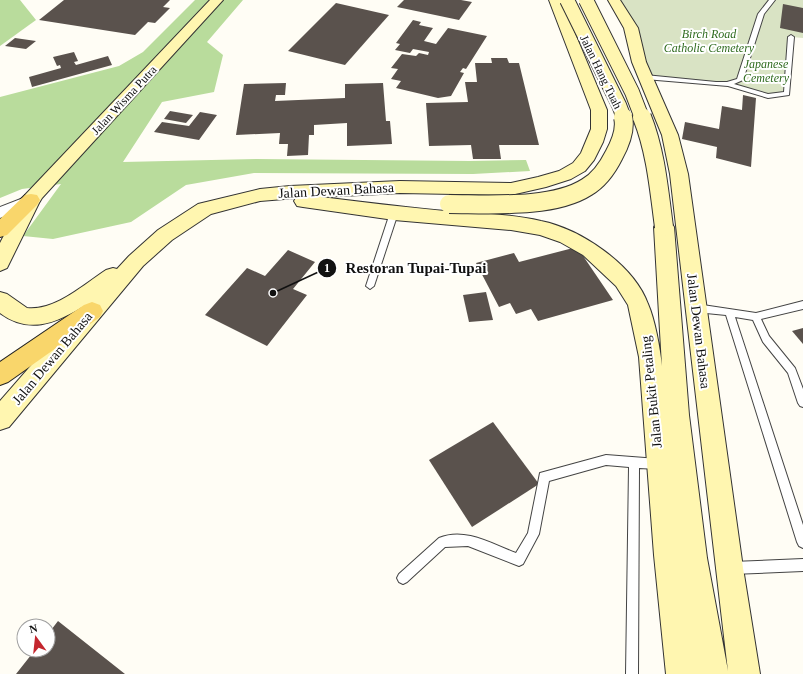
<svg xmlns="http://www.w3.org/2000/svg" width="803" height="674" font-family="Georgia,serif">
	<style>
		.forest { fill: #b9dc9c }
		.cemetery { fill: #d9e3c4 }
		.building { fill: #5a524d }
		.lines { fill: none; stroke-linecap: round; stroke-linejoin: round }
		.lane-casing { stroke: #444; stroke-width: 2 }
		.street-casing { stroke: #444; stroke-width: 2 }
		.secondary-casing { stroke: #333; stroke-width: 2 }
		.primary-casing { stroke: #222; stroke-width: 2 }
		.lane { fill: #fff; fill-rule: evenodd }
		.street { fill: #fff; fill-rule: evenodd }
		.secondary { fill: #fff6b0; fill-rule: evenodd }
		.primary { fill: #f9d66b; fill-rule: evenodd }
		.secondary-bridge-far1-casing { stroke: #333; stroke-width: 16; stroke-linecap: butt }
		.secondary-bridge-casing { stroke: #333; stroke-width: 20; stroke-linecap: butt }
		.secondary-bridge-far1 { stroke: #fff6b0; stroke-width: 14 }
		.secondary-bridge { stroke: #fff6b0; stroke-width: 18 }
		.labels { text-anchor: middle; stroke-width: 4; stroke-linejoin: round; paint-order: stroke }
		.far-park-label { font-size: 12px; font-style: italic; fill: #2f6b1f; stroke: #fff }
		.far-street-label { font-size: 12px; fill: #111; stroke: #fff }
		.street-label { font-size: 14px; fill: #111; stroke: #fff }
		.leader { fill: none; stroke: #111; stroke-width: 1.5 }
		.callout-dot { fill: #111; stroke: #fff; stroke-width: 1.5 }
		.mark-label { font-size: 12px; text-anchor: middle; font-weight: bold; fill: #fff }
		.callout-label { font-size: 15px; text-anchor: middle; font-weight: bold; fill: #111; stroke: #fff; stroke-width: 4; stroke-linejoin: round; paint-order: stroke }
	</style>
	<rect width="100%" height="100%" fill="#fffdf5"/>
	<g class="forest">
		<path d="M0 0H20L36 20 0 46Z"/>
		<path d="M195 0H243L207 42 223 55 214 92 162 102 123 162 256 159 470 161 526 160 530 171 473 174 254 173 186 185 131 222 53 239 23 236 61 184 22 189 0 198V97L119 66 143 52Z"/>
	</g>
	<path class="cemetery" d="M615 0H803V38L792 37 787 94 768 96 728 84 645 77Z"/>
	<g class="building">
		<path d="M64 0H170L163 7 170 8 155 23 148 22 135 35 39 20Z"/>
		<path d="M404 0H461L472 2 459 20 397 7Z"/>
		<path d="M336 3 389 15 345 65 288 51Z"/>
		<path d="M783 4 803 8V33L780 28Z"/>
		<path d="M413 20 421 22 419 25 433 28 424 41 436 44 448 28 487 36 466 69 463 68 460 72 464 73 451 96 438 98 396 88 401 81 391 79 398 69 391 68 402 54 416 56 419 53 428 55 429 52 413 49 410 53 395 50 400 44 396 43Z"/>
		<path d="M15 38 36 41 26 49 5 46Z"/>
		<path d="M74 52 78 61 74 62 76 65 108 56 112 65 32 87 29 77 61 68 60 65 57 66 53 57Z"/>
		<path d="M491 58H507L509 63H519L539 145H499L501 159H473L471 145 429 146 426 103 468 102 465 82H477L475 63H492Z"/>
		<path d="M286 83 285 95H276L275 101 345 98V84L383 83 386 121H390L392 144 347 146V123L314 125V135H309L308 155 287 156 288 144H279L280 133 236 135 244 84Z"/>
		<path d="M743 95 756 98 751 167 716 158 717 147 682 139 685 122 719 129 722 106 742 110Z"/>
		<path d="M170 111 193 115 186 123 164 119Z"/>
		<path d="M200 112 217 115 199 140 154 132 162 122 189 126Z"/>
		<path d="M577 247 613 300 538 321 531 309 516 314 510 303 499 307 476 263 514 253 519 262Z"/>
		<path d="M288 250 315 262 293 289 307 295 267 346 205 315 247 268 265 276Z"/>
		<path d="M486 292 493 320 469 322 463 295Z"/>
		<path d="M803 328V344L792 331Z"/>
		<path d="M493 422 539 484 472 527 429 460Z"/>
		<path d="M58 621 125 674H16L35 650H48V634Z"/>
	</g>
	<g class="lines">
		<defs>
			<g id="lane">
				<path d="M769 0H775L764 14 743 80 734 84 768 94 784 92 788 37 791 35 794 37 789 95 768 98 728 86 645 79 642 77 645 75 716 82H727L737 79 758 14Z"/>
				<path d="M394 210 398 213 374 286 370 289 366 286 390 213Z"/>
				<path d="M803 301V309L761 319 769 336 795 368 803 389V407L800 406 798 403 788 373 763 342 753 320 735 317 803 525V548L799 546 797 542 726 315 696 312 693 311 692 308 693 305 696 304 756 313Z"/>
				<path d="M606 455 658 459 662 460 663 464 662 468 658 469 639 468 638 674H626L629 467 606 465 549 481 539 534 523 564 519 566 468 546 445 547 407 582 403 584 399 582 397 578 399 574 439 538C465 527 492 544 516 553L528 533 540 473Z"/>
				<path d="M803 559V571L732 574 728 572 726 568 728 564 732 562Z"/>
			</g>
			<path id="street" d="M31 195 36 196 38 200 36 204 0 218V207Z"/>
			<g id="secondary">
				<path d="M210 0H223L42 198 39 203 7 268 0 271V243L25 195Z"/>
				<path d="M549 0H561L607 110V129L603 142 594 160 585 171 571 179 546 187 511 195 400 193 321 197C362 202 403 207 445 211 477 213 510 214 541 221 581 229 634 265 648 304 655 320 660 348 662 366L654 227 657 222 664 220 671 222 674 227 689 415 707 558 728 671 670 174 662 135 632 62 624 28 608 0H620L638 28 646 62 678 135 688 174 743 568 760 674H666L654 555 639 357 628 305 616 286 583 255 560 242 540 235 511 230 394 220 303 207 297 206 294 201 296 198 260 201 211 214 172 240 143 266 9 427 0 430V401L82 307C55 324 28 334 0 313V292L7 294 27 308C55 311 83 285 106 270L113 268 117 269 129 256 158 230 198 204 260 189 290 186 400 181 511 183 538 177 559 171 573 163 581 153 591 129V110Z"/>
			</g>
			<g id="primary">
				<path d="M31 194 37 195 40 200 37 205 7 235 0 237V219L25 195Z"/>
				<path d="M92 302 100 305 103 311 100 317 8 382 0 385V362L84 305Z"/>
			</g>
		</defs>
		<use href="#lane" class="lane-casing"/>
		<use href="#street" class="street-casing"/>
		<use href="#secondary" class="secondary-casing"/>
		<use href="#primary" class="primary-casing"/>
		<use href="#lane" class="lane"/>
		<use href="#street" class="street"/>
		<use href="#secondary" class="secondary"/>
		<use href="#primary" class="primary"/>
		<defs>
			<g id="secondary-bridge-far1">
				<path d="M567 0 619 105 624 118"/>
				<path d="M586 0 632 92 642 118"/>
			</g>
			<g id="secondary-bridge">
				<path d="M642 117C656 152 659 190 664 227"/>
				<path d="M449 204C489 204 553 209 587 187 599 180 608 167 614 155 620 144 626 129 623 117"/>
			</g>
		</defs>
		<use href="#secondary-bridge-far1" class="secondary-bridge-far1-casing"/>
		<use href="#secondary-bridge" class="secondary-bridge-casing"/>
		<use href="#secondary-bridge-far1" class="secondary-bridge-far1"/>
		<use href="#secondary-bridge" class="secondary-bridge"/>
	</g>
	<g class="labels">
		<g class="far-park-label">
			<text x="709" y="38">Birch Road<tspan x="709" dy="14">Catholic Cemetery</tspan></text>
			<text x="766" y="68">Japanese<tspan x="766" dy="14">Cemetery</tspan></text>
		</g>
		<g class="far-street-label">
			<text transform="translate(601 72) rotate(64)" y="4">Jalan Hang Tuah</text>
			<text transform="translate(124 100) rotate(-47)" y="4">Jalan Wisma Putra</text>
		</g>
		<g class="street-label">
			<text transform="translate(336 190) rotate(-3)" y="5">Jalan Dewan Bahasa</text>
			<text transform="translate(699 331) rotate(83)" y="5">Jalan Dewan Bahasa</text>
			<text transform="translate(52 358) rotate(-50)" y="5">Jalan Dewan Bahasa</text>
			<text transform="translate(651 392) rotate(-96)" y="5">Jalan Bukit Petaling</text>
		</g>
	</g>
	<path class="leader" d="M273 293L327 268"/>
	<g class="callout-dot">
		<circle cx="273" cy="293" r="4"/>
		<circle cx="327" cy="268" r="10"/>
	</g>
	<g class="mark-label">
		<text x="327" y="272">1</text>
	</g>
	<g class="callout-label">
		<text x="416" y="273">Restoran Tupai-Tupai</text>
	</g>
	<g transform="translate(36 638) rotate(345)"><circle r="19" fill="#ffffff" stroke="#a0a0a0"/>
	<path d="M0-3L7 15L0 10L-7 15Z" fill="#c4262e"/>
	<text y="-6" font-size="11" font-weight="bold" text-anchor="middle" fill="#111111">N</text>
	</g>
</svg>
